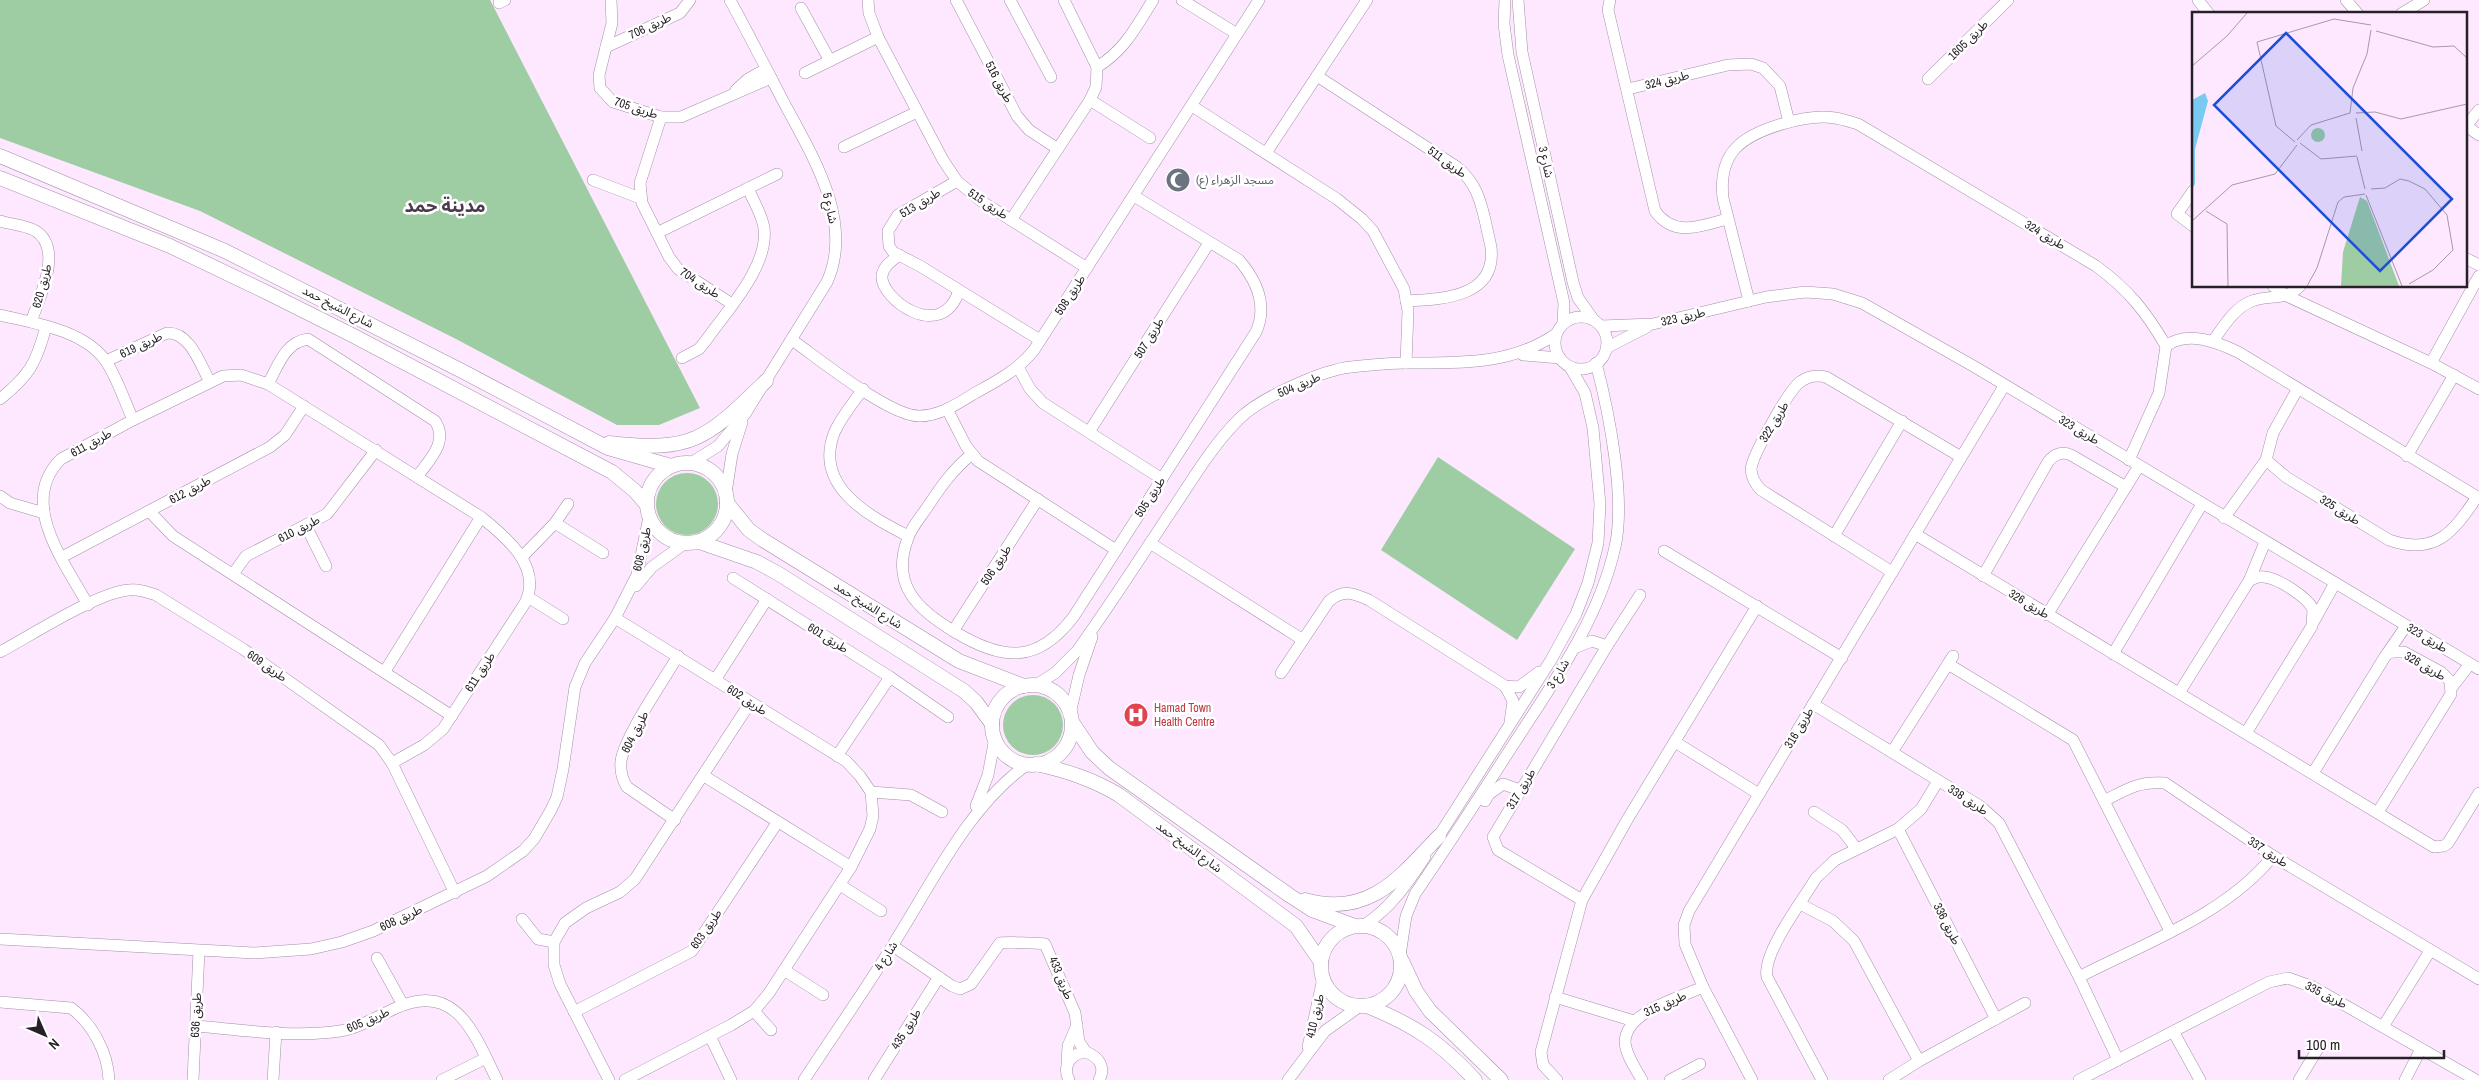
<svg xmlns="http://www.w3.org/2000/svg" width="2479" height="1080" font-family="'Archivo Narrow','Noto Sans Arabic',sans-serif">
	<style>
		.green { fill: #9ecda4 }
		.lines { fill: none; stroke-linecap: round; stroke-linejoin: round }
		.minor-casing { stroke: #a390a5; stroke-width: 12 }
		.major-casing { stroke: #a390a5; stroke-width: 15 }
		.minor { stroke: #fff; stroke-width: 11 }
		.major { stroke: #fff; stroke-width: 14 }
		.labels { text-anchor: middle; stroke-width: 5; stroke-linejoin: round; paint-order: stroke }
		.street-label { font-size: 12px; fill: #282028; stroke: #fff }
		.worship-label { font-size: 12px; fill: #5b616d; stroke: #fff; text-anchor: start }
		.health-label { font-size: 12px; fill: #be3a42; stroke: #fff; text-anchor: start }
		.district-label { font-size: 18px; font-weight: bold; fill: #4c3b4d; stroke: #fff }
		.inset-road { fill: none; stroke: #a898a9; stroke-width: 1 }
		.view { fill: #1d4ed8; fill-opacity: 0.15; stroke: #1d4ed8; stroke-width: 2.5 }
		.inset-edge { fill: none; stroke: #282028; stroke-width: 2.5 }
	</style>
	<rect width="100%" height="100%" fill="#fee8ff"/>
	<g class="green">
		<path d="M0 0H490L700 408 659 425H617L456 339 200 211 0 138Z"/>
		<path d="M1438 457 1575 549 1517 640 1381 550Z"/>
		<circle cx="687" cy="504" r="31"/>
		<circle cx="1033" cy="725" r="30"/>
	</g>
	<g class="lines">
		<defs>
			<g id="minor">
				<path d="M611 0 612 23 599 75 600 88 613 102 661 117H681L771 78"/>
				<path d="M868 0 869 13 878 37 943 160 957 181 981 201 1087 268"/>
				<path d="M956 0 1017 116 1029 130 1058 149"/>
				<path d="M1010 0 1051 77"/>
				<path d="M1182 0 1237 34"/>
				<path d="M1505 0 1504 24 1508 55 1564 303 1563 323"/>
				<path d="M1518 0 1522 52 1573 282 1578 298 1593 319"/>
				<path d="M1610 0 1608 10 1655 211C1674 238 1701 226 1727 219"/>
				<path d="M2198 0 2209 14"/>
				<path d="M2346 0 2358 14"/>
				<path d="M499 3 505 0"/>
				<path d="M801 8 830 61"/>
				<path d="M2401 14 2424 0"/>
				<path d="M606 47 680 13 690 0"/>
				<path d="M1097 67C1125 50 1136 27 1153 0"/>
				<path d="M805 73 878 37"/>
				<path d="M1317 76 1457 167C1475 182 1480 198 1485 220 1487 229 1489 238 1491 247 1497 298 1442 299 1406 301"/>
				<path d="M1928 79 2008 0"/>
				<path d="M1628 89 1728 65 1751 64 1763 68 1780 86 1789 122"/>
				<path d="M736 90 748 79 766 69"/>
				<path d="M1090 100 1150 138"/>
				<path d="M1192 106 1337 199 1362 219 1373 231 1404 289 1408 311 1406 363"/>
				<path d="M661 117 640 183 642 203 669 257 678 269 732 304"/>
				<path d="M2465 125 2479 135"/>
				<path d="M2466 126 2479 110"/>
				<path d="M844 147 917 112"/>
				<path d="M1266 153 1367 0"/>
				<path d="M593 180 640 198"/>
				<path d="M957 181 898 215 888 231 889 246 893 252 920 266 1040 340"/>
				<path d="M2193 191 2177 214 2193 226"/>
				<path d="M1011 220 1090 100 1096 87 1097 67 1064 0"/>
				<path d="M0 221C10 224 24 225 34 230 65 247 39 298 31 322"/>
				<path d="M657 233 777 174"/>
				<path d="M899 255C892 261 883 266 882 276 880 298 941 344 959 291"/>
				<path d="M2465 258 2479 265"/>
				<path d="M2273 286 2287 296 2431 363 2479 389"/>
				<path d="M1749 301 1723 198C1718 152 1742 136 1782 124 1799 119 1818 115 1835 118 1843 119 1850 122 1858 124L2096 266C2129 290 2146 312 2166 346L2159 393 2129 460"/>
				<path d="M0 315C34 323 83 330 105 360 116 375 125 402 133 420"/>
				<circle cx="1581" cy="343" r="26"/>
				<path d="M1601 326 1653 324 1766 297 1805 292 1833 294 1862 303 1975 367 2479 669"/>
				<path d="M792 340C818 358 889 416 919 416 940 416 959 403 975 393 997 381 1018 370 1034 350L1259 0"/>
				<path d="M2213 341C2224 326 2234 308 2252 301 2270 294 2285 302 2300 286"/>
				<path d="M2166 346C2187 330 2217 342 2238 352L2479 498"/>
				<path d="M1606 348 1647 327"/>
				<path d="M1523 355 1560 358"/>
				<path d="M682 358 699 349 707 339C728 309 769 266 764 228 762 214 753 201 748 188"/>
				<path d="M106 361 167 333C190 332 200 364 210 382"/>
				<path d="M2431 363 2479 276"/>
				<path d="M1018 367 1030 389 1043 403 1162 479"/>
				<path d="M268 384C278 366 285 342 308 339L435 421C449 442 429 460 417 477"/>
				<path d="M863 389C853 403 842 416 835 431 812 486 869 516 908 536"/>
				<path d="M2297 390 2273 433 2266 460 2286 477 2389 540C2436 556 2453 532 2477 497"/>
				<path d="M0 399C30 375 36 363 46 327"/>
				<path d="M947 409 966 446 978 461 1116 550"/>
				<path d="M1089 432 1209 243"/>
				<path d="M972 454C952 470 940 488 926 509 920 518 911 528 908 538 890 585 918 610 955 632 1003 661 1038 664 1074 616L1256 332C1268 305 1257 281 1239 260L1134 196"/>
				<path d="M2407 456 2454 375"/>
				<path d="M691 463 718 446 745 414 827 282C855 220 810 152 782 99 765 66 748 33 730 0"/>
				<path d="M726 493 732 454 742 422"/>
				<path d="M0 496 10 503 44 513"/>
				<path d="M150 512 173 536 452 716"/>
				<path d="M2224 518 2266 460"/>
				<path d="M555 523 568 504"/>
				<path d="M306 526 326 566"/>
				<path d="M1915 534 2434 847 2444 846 2448 843 2479 793"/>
				<path d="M1834 536 1902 421"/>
				<path d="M1150 543 1303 640"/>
				<path d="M1664 551 1842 658"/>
				<path d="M62 557 270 447 285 435 304 406"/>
				<path d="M522 557 555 523 603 553"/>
				<path d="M1892 572 1761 490C1755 484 1752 478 1751 470 1751 457 1789 390 1800 382 1808 376 1817 375 1826 377L1961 457"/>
				<path d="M233 574 246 556 327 514 376 450"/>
				<path d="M1983 576 2048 462C2054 454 2062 451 2071 455L2126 487"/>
				<path d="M733 578 890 677 948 717"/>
				<path d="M2249 581 2265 542"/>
				<path d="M636 586 652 567 684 544"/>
				<path d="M528 597 563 619"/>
				<path d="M88 605C65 563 17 502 61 459L133 420 223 376 241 375 268 384 481 517C506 537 543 567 525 603L443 729 424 745 392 763"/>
				<path d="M2047 615 2139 466"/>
				<path d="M615 618 846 761 860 776 871 792 873 816 870 829 851 867 769 993 754 1011 731 1025 625 1080"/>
				<path d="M2314 621 2335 583"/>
				<path d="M953 631 1038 499"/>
				<path d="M1574 648 1592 641 1607 646"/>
				<path d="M0 652C30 636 98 592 129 590 139 589 147 592 156 595L243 649 379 745 392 763 455 893"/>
				<path d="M2113 654 2202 504"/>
				<path d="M2386 655 2406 626"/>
				<path d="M1948 664 2073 740 2170 931"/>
				<path d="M385 671 481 517"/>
				<path d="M1281 673 1329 601C1344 589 1353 593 1369 600L1505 686 1519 687 1539 672"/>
				<path d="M715 680 767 599"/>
				<path d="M1036 685 1055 673 1077 651C1111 604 1142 555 1174 507 1194 477 1213 445 1239 419 1260 398 1322 370 1351 367 1370 365 1389 363 1407 363 1460 363 1511 365 1556 334"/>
				<path d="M1505 686 1513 701 1510 722"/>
				<path d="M2452 687 2470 664"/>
				<path d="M2179 693 2249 581C2254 578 2258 576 2264 577 2278 578 2307 597 2313 609L2312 626 2246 733"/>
				<path d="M1813 704 1980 806 1999 823 2079 977 2118 1060"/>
				<path d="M1070 714 1079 675 1092 637"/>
				<path d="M1675 742 1759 794"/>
				<path d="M1892 752 1953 656"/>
				<path d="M837 756 890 677"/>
				<path d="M2313 773 2386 655 2392 652H2404L2441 672 2450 681 2451 694 2378 812"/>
				<path d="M704 776 851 867"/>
				<path d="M871 792 911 795 942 812"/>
				<path d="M1485 801 1489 794 1503 784 1520 790"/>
				<path d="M2104 801C2127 789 2139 781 2165 783L2273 856 2479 979"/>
				<path d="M976 806 988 775 995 738"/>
				<path d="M1814 812 1842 830 1856 848"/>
				<path d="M675 820 627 787C622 779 620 771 621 761 625 736 663 681 678 656"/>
				<path d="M1898 829 1996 1019"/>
				<path d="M1435 842 1551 660 1576 614 1588 583 1598 543 1600 504 1593 428 1585 393 1570 367"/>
				<path d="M840 885 881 911"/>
				<path d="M1582 900 1498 850 1493 837 1607 646 1640 595"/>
				<path d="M1800 904 1833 921 1854 941 1919 1061"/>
				<path d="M522 919 538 939 554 942"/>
				<path d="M1363 926C1391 908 1407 884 1425 857"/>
				<path d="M0 939 254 953 311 949 342 942 373 931 487 876 523 851 534 839 551 810 557 797 563 769 575 687 585 663 615 618 637 575 649 517"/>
				<path d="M893 946 952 986 960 989 971 984 1000 943C1002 942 1042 943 1045 944L1075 1013 1079 1042 1086 1052"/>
				<path d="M1400 955 1406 916 1415 894C1449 844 1482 793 1515 742 1554 682 1599 619 1615 547 1626 499 1609 412 1596 363"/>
				<path d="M377 958 403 1005"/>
				<path d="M784 970 823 995"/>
				<path d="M2079 977C2145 943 2225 915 2273 856"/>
				<path d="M1555 997 1634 1021"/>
				<path d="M0 1002 71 1008C92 1023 108 1053 109 1080"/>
				<path d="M754 1011 771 1030"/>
				<path d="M574 1012 692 951 777 823"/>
				<path d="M2384 1025 2430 951"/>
				<path d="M196 1026C243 1030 293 1038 340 1031 359 1028 378 1016 396 1008 457 980 475 1036 497 1080"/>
				<path d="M2174 1033 2200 1080"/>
				<path d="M710 1036 731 1080"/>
				<path d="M1308 1047 1323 978"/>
				<path d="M1067 1064 1068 1046 1077 1025"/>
				<path d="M193 1080 199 951"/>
				<path d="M273 1080 276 1032"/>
				<path d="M442 1080 486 1058"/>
				<path d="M609 1080 560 984 554 965V942L565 923 586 908 620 892 635 879 750 703"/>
				<path d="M804 1080C834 1034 866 989 894 943 932 883 969 805 1028 764"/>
				<path d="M874 1080 939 977"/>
				<path d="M1069 1080C1062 1066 1071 1053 1086 1052 1099 1057 1106 1067 1099 1080"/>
				<path d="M1288 1080 1325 1031 1360 1006"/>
				<path d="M1557 1080 1543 1065 1541 1052 1582 900 1627 820 1757 606"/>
				<path d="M1642 1080C1636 1069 1625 1054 1625 1041 1627 1011 1679 998 1703 987"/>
				<path d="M1670 1080 1700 1064"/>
				<path d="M1752 1080 1703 987 1685 944 1684 925 1689 911 2004 386"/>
				<path d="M1822 1080 1767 977C1762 953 1803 900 1816 878L1835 860 1898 829 1921 809 1938 781"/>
				<path d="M1889 1080 1919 1061 2025 1003"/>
				<path d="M2079 1080 2269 982 2288 978 2313 987 2476 1080"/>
				<path d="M2299 1080 2319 1047"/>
				<path d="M2405 1080 2421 1049"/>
			</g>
			<g id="major">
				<path d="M0 156 225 251 462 371 608 448 671 466"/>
				<path d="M0 178 170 246 268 293 350 334 612 472 635 491 646 504"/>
				<path d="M609 443C694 453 707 438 766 381"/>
				<circle cx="687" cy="503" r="40"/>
				<path d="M727 503 749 530 763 540 959 661 1024 686"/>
				<path d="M699 542 757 562 779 574 964 691 976 702 992 724"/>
				<circle cx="1032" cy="725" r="40"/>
				<path d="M1072 722 1092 752 1109 768 1289 895 1312 910 1355 926"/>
				<path d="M1036 764C1067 771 1092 779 1119 795L1296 926 1321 962"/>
				<path d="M1305 900C1369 918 1400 877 1439 836"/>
				<circle cx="1361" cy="966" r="40"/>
				<path d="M1402 961 1416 991 1430 1011 1501 1080"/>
				<path d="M1367 1006C1414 1025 1440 1042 1475 1080"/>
			</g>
		</defs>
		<use href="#minor" class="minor-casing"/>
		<use href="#major" class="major-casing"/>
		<use href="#minor" class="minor"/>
		<use href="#major" class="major"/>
	</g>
	<defs>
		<symbol id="mosque-disc" viewBox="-11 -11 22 22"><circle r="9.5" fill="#6b7280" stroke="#fff"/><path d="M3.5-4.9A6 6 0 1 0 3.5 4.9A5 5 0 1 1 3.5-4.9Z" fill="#fff"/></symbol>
		<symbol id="hospital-disc" viewBox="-11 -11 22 22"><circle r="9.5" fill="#e0444e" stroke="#fff"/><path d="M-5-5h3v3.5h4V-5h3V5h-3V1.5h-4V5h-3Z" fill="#fff"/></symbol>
	</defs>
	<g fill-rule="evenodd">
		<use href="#mosque-disc" x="1164" y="166" width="28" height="28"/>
		<use href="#hospital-disc" x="1122" y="701" width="28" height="28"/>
	</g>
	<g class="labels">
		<g class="street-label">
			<text transform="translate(650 26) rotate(-25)" y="4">طريق 706</text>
			<text transform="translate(1968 40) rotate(-45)" y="4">طريق 1605</text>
			<text transform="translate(1667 80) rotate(-14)" y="4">طريق 324</text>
			<text transform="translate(999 82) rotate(62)" y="4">طريق 516</text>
			<text transform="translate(636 108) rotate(18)" y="4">طريق 705</text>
			<text transform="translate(1447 162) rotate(36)" y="4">طريق 511</text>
			<text transform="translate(1546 162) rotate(77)" y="4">شارع 3</text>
			<text transform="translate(920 203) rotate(-31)" y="4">طريق 513</text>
			<text transform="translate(988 204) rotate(34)" y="4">طريق 515</text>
			<text transform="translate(830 208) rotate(78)" y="4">شارع 5</text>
			<text transform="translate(2045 235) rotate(31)" y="4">طريق 324</text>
			<text transform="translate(700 283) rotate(33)" y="4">طريق 704</text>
			<text transform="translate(42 286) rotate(-75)" y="4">طريق 620</text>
			<text transform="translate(1070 295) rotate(-57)" y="4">طريق 508</text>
			<text transform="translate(338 307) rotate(27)" y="4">شارع الشيخ حمد</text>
			<text transform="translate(1683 317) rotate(-13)" y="4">طريق 323</text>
			<text transform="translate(1149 338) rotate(-58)" y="4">طريق 507</text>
			<text transform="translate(141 345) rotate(-25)" y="4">طريق 619</text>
			<text transform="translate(1299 385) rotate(-23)" y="4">طريق 504</text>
			<text transform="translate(1774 422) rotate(-59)" y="4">طريق 322</text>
			<text transform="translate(2079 430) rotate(31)" y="4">طريق 323</text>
			<text transform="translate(91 443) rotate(-29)" y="4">طريق 611</text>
			<text transform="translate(190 490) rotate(-28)" y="4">طريق 612</text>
			<text transform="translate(1150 497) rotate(-57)" y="4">طريق 505</text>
			<text transform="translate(2340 510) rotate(32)" y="4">طريق 325</text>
			<text transform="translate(299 529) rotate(-27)" y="4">طريق 610</text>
			<text transform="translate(642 549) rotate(-77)" y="4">طريق 608</text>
			<text transform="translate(996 565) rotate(-57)" y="4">طريق 506</text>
			<text transform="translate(2029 604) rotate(31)" y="4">طريق 326</text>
			<text transform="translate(868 605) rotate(32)" y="4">شارع الشيخ حمد</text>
			<text transform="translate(828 638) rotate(32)" y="4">طريق 601</text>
			<text transform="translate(2427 638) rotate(31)" y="4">طريق 323</text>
			<text transform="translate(267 666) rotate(35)" y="4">طريق 609</text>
			<text transform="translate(2425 666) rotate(30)" y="4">طريق 326</text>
			<text transform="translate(480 672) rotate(-57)" y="4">طريق 611</text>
			<text transform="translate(1558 674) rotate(-59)" y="4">شارع 3</text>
			<text transform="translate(747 700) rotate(33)" y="4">طريق 602</text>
			<text transform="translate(1799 728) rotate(-59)" y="4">طريق 316</text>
			<text transform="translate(635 732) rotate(-63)" y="4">طريق 604</text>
			<text transform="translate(1521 789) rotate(-59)" y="4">طريق 317</text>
			<text transform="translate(1968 800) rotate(33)" y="4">طريق 338</text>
			<text transform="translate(1189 847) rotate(36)" y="4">شارع الشيخ حمد</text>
			<text transform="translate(2268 852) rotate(33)" y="4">طريق 337</text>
			<text transform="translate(401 918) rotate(-25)" y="4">طريق 608</text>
			<text transform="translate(1947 924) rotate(63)" y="4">طريق 336</text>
			<text transform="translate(706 929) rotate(-55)" y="4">طريق 603</text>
			<text transform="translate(886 956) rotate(-57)" y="4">شارع 4</text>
			<text transform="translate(1061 978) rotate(68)" y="4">طريق 433</text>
			<text transform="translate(2326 995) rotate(27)" y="4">طريق 335</text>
			<text transform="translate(1665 1004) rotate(-24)" y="4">طريق 315</text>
			<text transform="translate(196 1015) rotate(-87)" y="4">طريق 636</text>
			<text transform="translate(1315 1016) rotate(-77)" y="4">طريق 410</text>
			<text transform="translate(368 1020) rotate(-23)" y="4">طريق 605</text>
			<text transform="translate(906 1029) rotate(-58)" y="4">طريق 435</text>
		</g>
		<g class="worship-label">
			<text x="1196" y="184">مسجد الزهراء (ع)</text>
		</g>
		<g class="health-label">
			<text x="1154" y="712">Hamad Town<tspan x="1154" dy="14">Health Centre</tspan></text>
		</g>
		<g class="district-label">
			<text x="445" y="212">مدينة حمد</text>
		</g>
	</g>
	<g transform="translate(2192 12)">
		<rect width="275" height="275" fill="#fee8ff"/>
		<path d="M119 123a7 7 0 1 1 14 0a7 7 0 1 1-14 0ZM168 185 175 189 207 274H149L151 240Z" fill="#9ecda4"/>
		<path d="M13 81 16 89 3 137V172L0 177V88Z" fill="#78caf3"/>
		<path class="inset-road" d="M184 19 241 35 262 34 275 46M0 54 35 24 55 1M158 101 161 76 175 42 179 18M164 101 183 100 209 107 275 92M164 106 170 139M105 128 119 113 158 101M103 130 84 114 65 30 142 7 179 13M108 131 129 147 165 144M165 145 173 177M179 177 193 176 208 167 217 169 233 177 255 203 261 238 241 258 217 272M174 183 210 274M14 199 35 212 36 274M0 209 40 173 83 162 105 133M115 274 125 256 146 190 152 185 173 182"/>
		<path class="view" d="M94 21 260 187 188 259 22 93Z"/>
		<rect width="275" height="275" class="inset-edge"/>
	</g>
	<g transform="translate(45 1035) rotate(135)" stroke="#ffffff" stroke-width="4" paint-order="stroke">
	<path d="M0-4L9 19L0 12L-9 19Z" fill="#282028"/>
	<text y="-8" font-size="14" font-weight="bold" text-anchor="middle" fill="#282028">N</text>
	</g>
	<path d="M2299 1050v8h145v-8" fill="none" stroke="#282028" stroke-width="2.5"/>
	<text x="2306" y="1050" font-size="15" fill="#282028" stroke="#ffffff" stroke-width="4" paint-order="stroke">100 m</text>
</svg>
